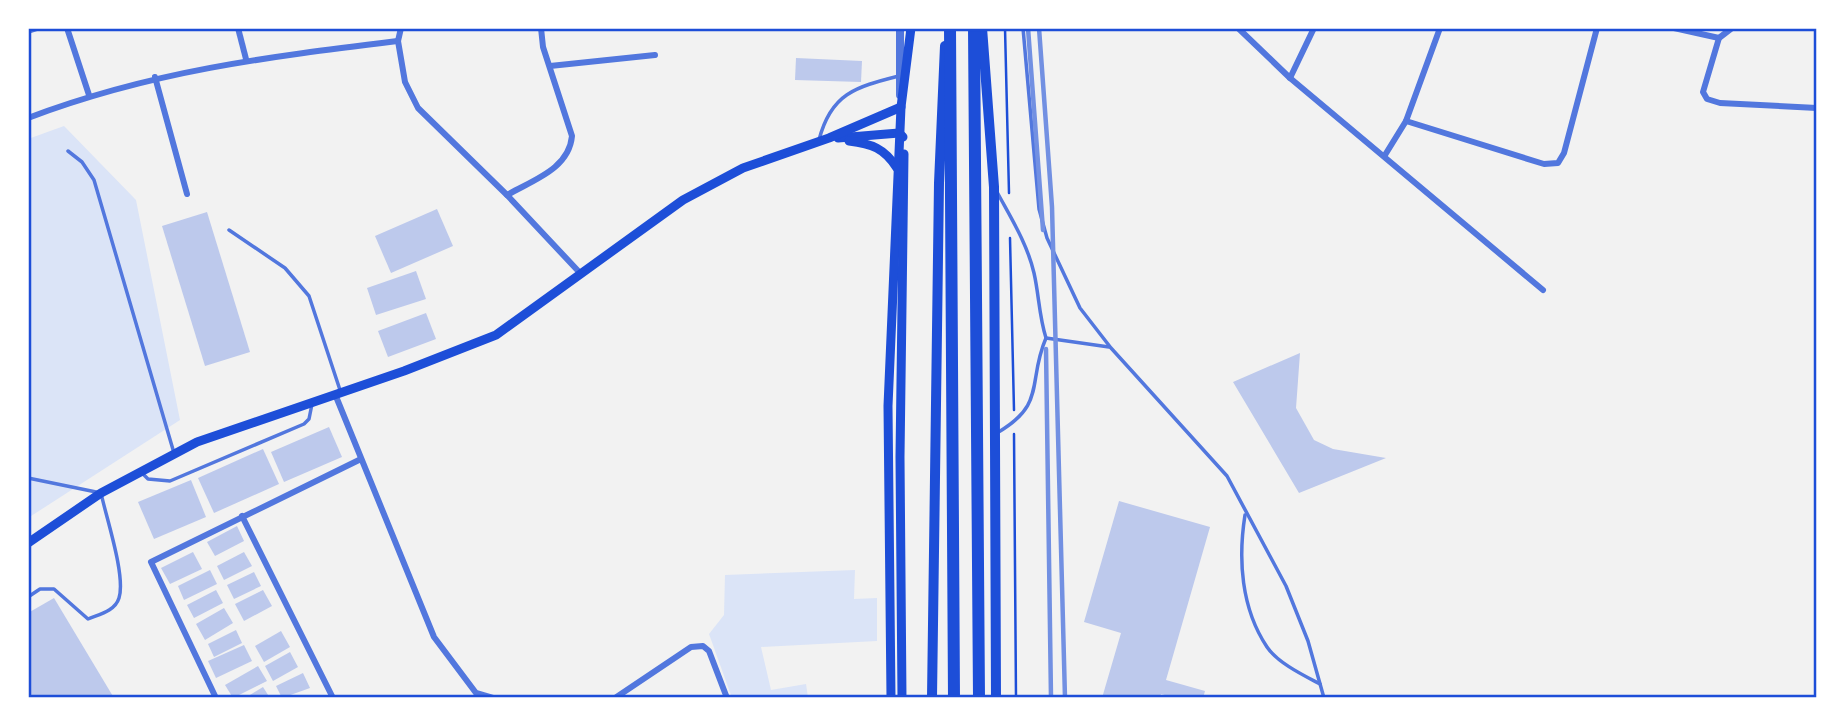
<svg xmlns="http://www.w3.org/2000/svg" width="1845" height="726" font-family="'Libre Baskerville',serif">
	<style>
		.green { fill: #dbe4f7 }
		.building { fill: #bdc9ec }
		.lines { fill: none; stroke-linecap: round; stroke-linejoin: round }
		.path { stroke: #1d4ed8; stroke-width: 2.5 }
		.service { stroke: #5277de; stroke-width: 3.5 }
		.minor { stroke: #5277de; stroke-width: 6 }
		.tertiary { stroke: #5277de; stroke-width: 8 }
		.secondary { stroke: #1d4ed8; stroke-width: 9 }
		.primary { stroke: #1d4ed8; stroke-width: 10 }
		.motorway { stroke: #1d4ed8; stroke-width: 12 }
		.rail { stroke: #7290e2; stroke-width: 4.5 }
		.neatline { fill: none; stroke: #1d4ed8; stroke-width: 2.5 }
	</style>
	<rect width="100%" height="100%" fill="#f2f2f2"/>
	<g class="green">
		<path d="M64 126 136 200 180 420 28 518V139Z"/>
		<path d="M855 570 854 599 877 598V641L761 647 771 690 806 684 808 698H732L709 634 724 615 725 575Z"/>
	</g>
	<g class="building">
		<path d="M796 58 862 61 861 82 795 80Z"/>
		<path d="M437 209 453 246 391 273 375 236Z"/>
		<path d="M207 212 250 352 205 366 162 226Z"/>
		<path d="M416 271 426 299 376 315 367 288Z"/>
		<path d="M426 313 436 339 388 357 378 331Z"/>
		<path d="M1300 353 1296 408 1314 440 1333 449 1386 458 1299 493 1233 382Z"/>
		<path d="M329 427 342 457 284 482 271 452Z"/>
		<path d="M263 449 279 484 214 513 198 478Z"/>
		<path d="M191 480 206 517 154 539 138 502Z"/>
		<path d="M1119 501 1210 527 1166 680 1205 691 1203 698H1176L1161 694 1160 698H1102L1121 633 1084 622Z"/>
		<path d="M237 526 244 541 215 556 207 542Z"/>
		<path d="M193 552 202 569 170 584 161 568Z"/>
		<path d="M244 552 252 566 224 580 217 566Z"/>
		<path d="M210 570 217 584 184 600 178 586Z"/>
		<path d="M254 572 261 586 234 599 227 585Z"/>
		<path d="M216 590 223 603 194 618 187 605Z"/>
		<path d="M263 590 272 606 244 621 235 604Z"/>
		<path d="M54 598 114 698H28V613Z"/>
		<path d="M224 608 233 623 205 640 196 624Z"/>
		<path d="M236 630 242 643 214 657 208 644Z"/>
		<path d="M281 631 290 647 264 662 255 646Z"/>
		<path d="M244 645 252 661 216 678 208 661Z"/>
		<path d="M290 652 298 667 273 681 265 666Z"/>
		<path d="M258 666 267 681 233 698 225 685Z"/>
		<path d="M303 673 310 688 282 698 276 686Z"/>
		<path d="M263 687 270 698H245Z"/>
	</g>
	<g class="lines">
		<g class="path">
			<path d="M1005 28 1009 193"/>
			<path d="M1010 238 1014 410"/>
			<path d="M1014 434 1016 698"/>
		</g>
		<g class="service">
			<path d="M1023 28 1039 209 1047 238 1080 308 1111 348 1227 476 1286 586 1308 641 1324 698"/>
			<path d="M819 140C831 93 856 87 899 76"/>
			<path d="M68 151 82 162 94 180 174 453"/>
			<path d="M997 192C1011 218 1027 243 1034 273 1039 295 1039 316 1046 338"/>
			<path d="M229 230 285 268 309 296 340 390"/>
			<path d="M997 433C1047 404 1027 382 1046 338L1109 347"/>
			<path d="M142 473 148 479 170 481 304 424 309 419 312 404"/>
			<path d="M28 478 101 493C106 517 126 576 119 598 115 611 100 614 88 619L54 589H40L28 597"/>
			<path d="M1245 515C1238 559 1241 608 1267 647 1278 663 1303 675 1320 684"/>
		</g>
		<g class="minor">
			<path d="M67 28 89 95"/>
			<path d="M238 28 246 59"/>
			<path d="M401 28 398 41 405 82 418 108 507 195 581 274"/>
			<path d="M1238 28 1290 78 1543 290"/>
			<path d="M1674 28 1719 38"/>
			<path d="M1732 28 1719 38 1703 92 1707 99 1720 103 1817 108"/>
			<path d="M28 31 37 28"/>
			<path d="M550 66 655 55"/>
			<path d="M155 77 187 194"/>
			<path d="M1290 78 1314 28"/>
			<path d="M28 118C152 71 267 57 398 41"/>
			<path d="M1406 121 1544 164 1558 163 1564 153 1597 28"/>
			<path d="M1385 155 1406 121 1440 28"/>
			<path d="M507 195C533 180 569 169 572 136L543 47 541 28"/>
			<path d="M335 394 434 637 476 693 493 698"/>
			<path d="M242 516 333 698"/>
			<path d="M216 698 151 562 361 459"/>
			<path d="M615 698 691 647 703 646 709 651 727 698"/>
		</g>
		<path class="tertiary" d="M900 95V28"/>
		<g class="secondary">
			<path d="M838 138 899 133 903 137"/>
			<path d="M849 141C872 144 884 148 897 168"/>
			<path d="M28 543 101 493 197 442 404 371 496 335 683 200 743 168 829 138 901 107"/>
			<path d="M891 698 888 406 901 107 911 28"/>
			<path d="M902 698 900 457 904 154"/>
		</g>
		<g class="primary">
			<path d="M982 28 994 187 996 698"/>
			<path d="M932 698 939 183 945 46"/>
		</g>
		<g class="motorway">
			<path d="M950 28 954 698"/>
			<path d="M974 28 979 698"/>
		</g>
		<g class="rail">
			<path d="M1028 28 1043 230"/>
			<path d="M1039 28 1052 207 1065 698"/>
			<path d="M1046 349 1051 698"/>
		</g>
	</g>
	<rect width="1845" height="726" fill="none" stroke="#ffffff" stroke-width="60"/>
	<rect x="30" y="30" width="1785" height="666" class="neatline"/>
</svg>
